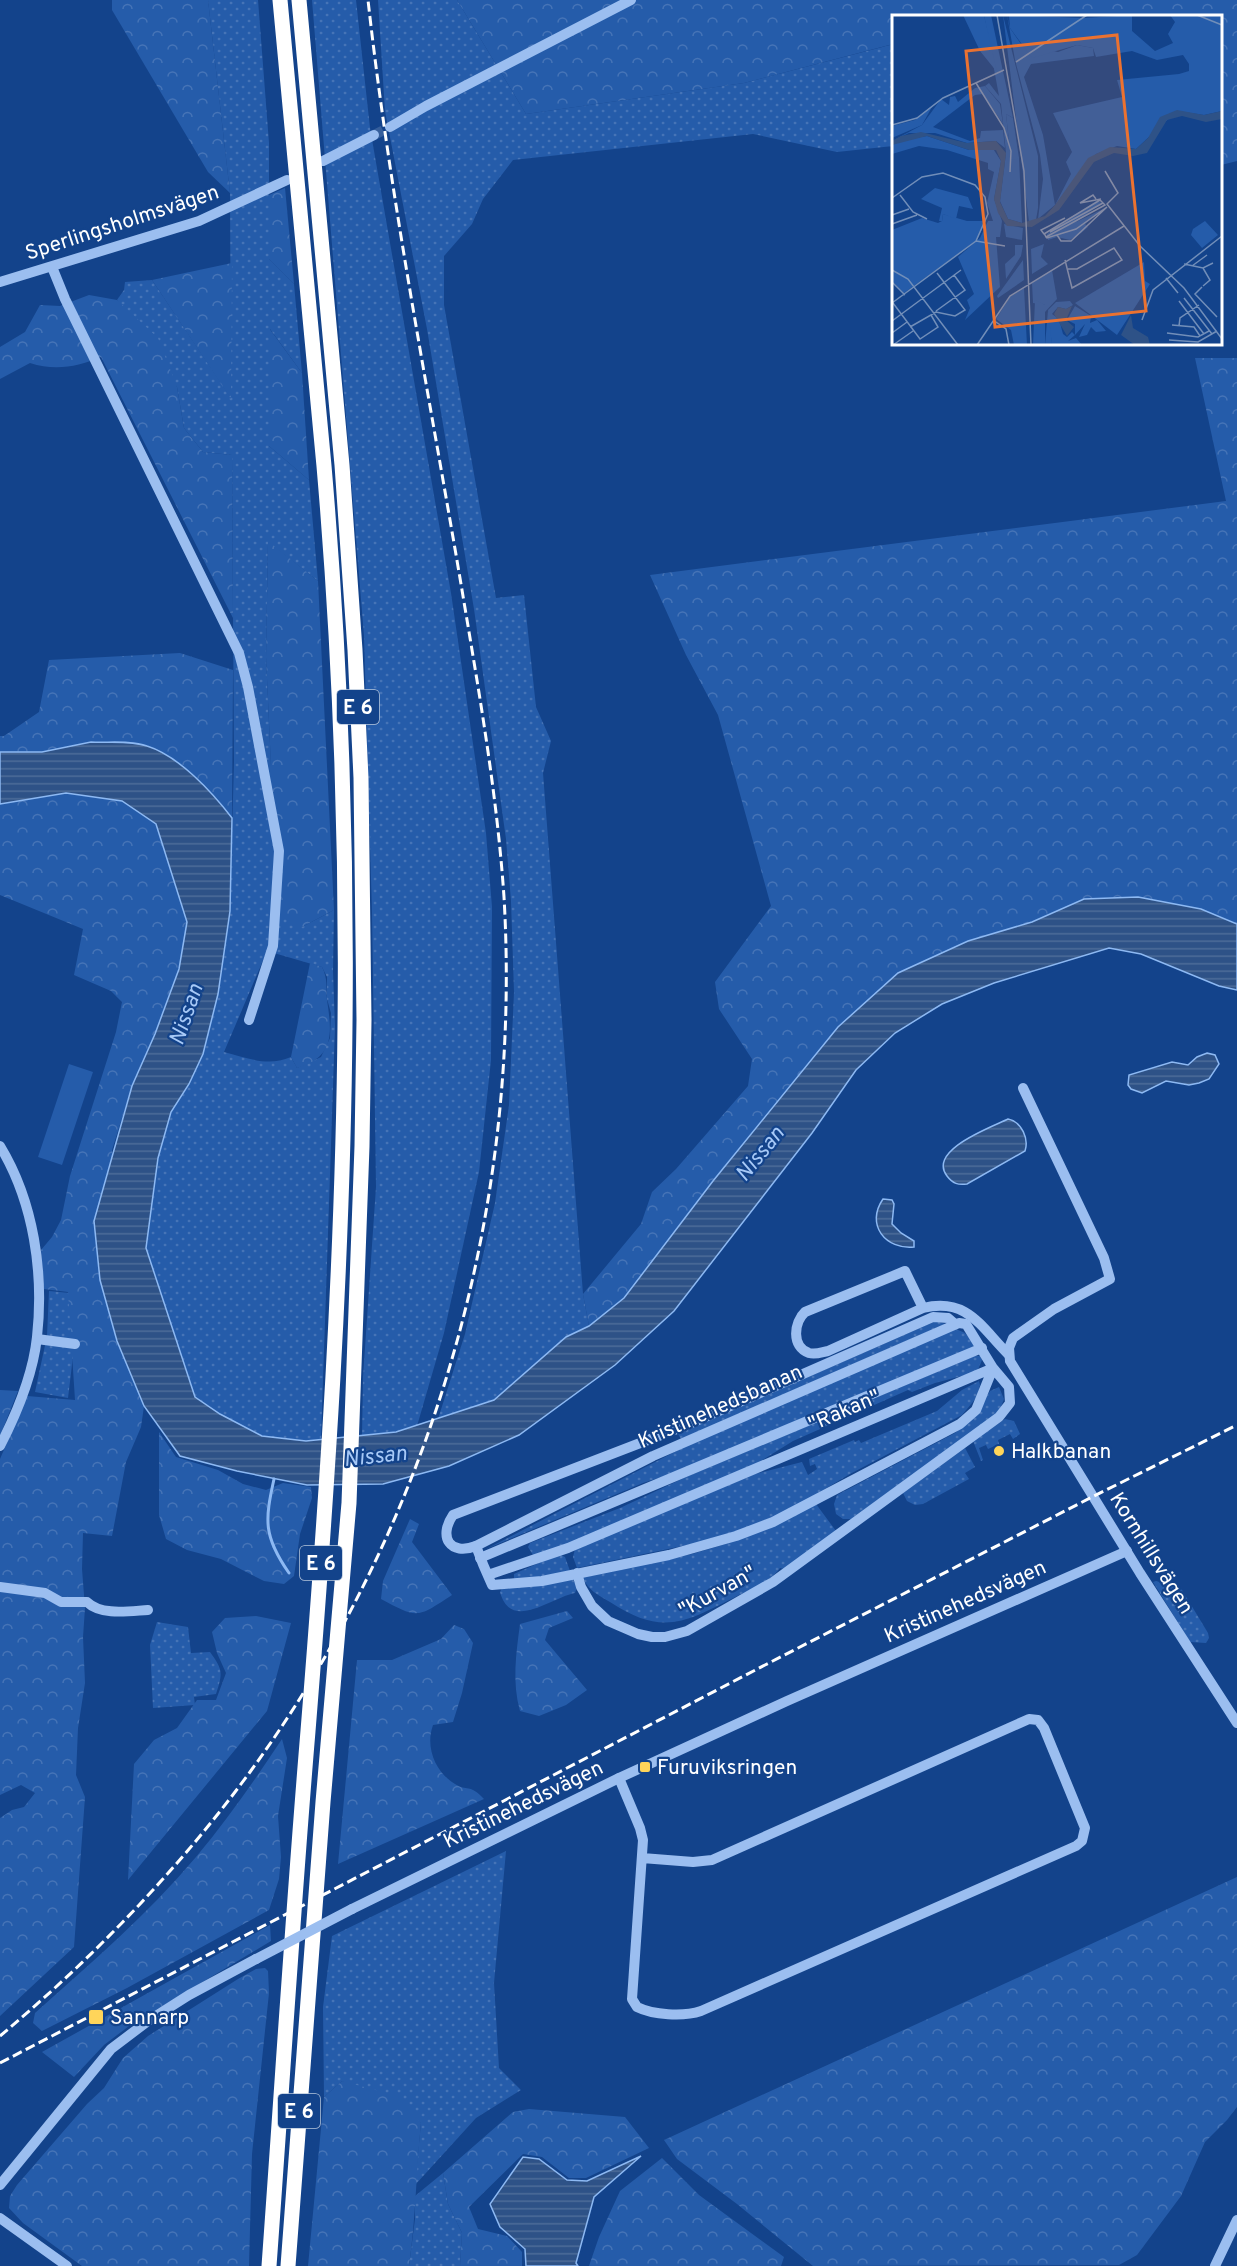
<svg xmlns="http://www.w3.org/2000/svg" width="1237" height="2266" font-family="Overpass,sans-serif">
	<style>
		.grass { fill: url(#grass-dots); fill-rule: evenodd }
		.forest { fill: url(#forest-crowns) }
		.pitch { fill: #255caa }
		.water { fill: url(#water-rules); stroke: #8db9f3; stroke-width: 1.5 }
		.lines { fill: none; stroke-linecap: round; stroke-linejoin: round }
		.stream { stroke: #8db9f3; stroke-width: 3 }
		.minor-tunnel { stroke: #365f9c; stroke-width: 10; stroke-dasharray: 10 5; stroke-linecap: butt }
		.minor { stroke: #9bbef0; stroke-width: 10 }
		.highway { stroke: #fff; stroke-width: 15 }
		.rail { stroke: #fff; stroke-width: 3; stroke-dasharray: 10 4.5; stroke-linecap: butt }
		.minor-bridge { stroke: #9bbef0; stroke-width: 10 }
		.poi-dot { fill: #ffd55a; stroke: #13438b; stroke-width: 2 }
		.labels { text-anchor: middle; stroke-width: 4.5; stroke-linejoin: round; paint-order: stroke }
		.shield { fill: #13438b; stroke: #b8c7dc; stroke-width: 1.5 }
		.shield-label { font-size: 20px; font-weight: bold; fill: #fff }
		.street-label { font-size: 21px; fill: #fff; stroke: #13438b }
		.poi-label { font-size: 21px; fill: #fff; stroke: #13438b; text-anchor: start }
		.water-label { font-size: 22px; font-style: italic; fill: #a7c9f7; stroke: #13438b }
		.inset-road { fill: none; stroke: #718eb9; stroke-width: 1.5 }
		.view { fill: #eb7230; fill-opacity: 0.15; stroke: #eb7230; stroke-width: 3 }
		.inset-edge { fill: none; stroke: #fff; stroke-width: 3 }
	</style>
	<defs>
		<pattern id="grass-dots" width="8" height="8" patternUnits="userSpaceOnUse" patternTransform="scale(1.5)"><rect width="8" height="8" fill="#255caa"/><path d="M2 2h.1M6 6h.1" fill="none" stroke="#4674b7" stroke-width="1.8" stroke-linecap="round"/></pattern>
		<pattern id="forest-crowns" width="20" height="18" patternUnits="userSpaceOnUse" patternTransform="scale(1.5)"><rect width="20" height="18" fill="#255caa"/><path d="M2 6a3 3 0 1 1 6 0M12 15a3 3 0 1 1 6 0" fill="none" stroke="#4674b7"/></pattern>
		<pattern id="water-rules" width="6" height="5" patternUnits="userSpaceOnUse" patternTransform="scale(1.5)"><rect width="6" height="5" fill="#2e5287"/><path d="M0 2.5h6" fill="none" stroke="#4d6c99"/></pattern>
	</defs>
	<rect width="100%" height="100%" fill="#13438b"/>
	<g class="grass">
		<path d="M208 0H258L269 143V259L294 284 302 373 270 329 269 446 309 480 318 581 268 542 266 657 271 766 302 927 334 910 333 971 335 1027 321 1439 306 1441 262 1436 220 1414 195 1397 146 1248 158 1158 171 1112 189 1084 203 1054 218 994 230 911 234 762 232 455 203 452 184 428 177 387 117 300 124 290 125 282 152 280 231 398 230 193ZM267 951 322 967 327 977V999L331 1013 330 1038 321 1057 297 1068 291 1057C268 1067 247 1058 224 1052Z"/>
		<path d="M312 0H356L370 128 451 593 486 833 492 907 491 1060 479 1172 444 1333 417 1426 396 1432 362 1436 363 1377 376 1187 372 913 364 636Z"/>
		<path d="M378 0H457L526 114 744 83 894 44 893 146 837 152 753 134 513 160 483 199 472 224 444 256V305L496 598 524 595 536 707 551 741 543 773 583 1294 589 1326 566 1337 494 1400 438 1419 465 1334 495 1203 509 1105 514 992 511 901 506 839 474 609 427 329 385 111Z"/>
		<path d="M49 1291 70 1293 74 1348 68 1398 35 1392 47 1336Z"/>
		<path d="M936 1321 945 1324 681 1439 678 1434Z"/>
		<path d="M956 1329 965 1333 975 1344 972 1348 686 1469 643 1483 486 1549 694 1442Z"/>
		<path d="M975 1356H981L982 1360 977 1372 935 1383 912 1392 908 1390 793 1441 751 1467 538 1556 533 1555 528 1547 530 1543 620 1508 686 1477Z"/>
		<path d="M979 1381 980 1385 977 1397 962 1415 850 1474 790 1510 721 1538 577 1568 573 1557 575 1549 755 1474 802 1462 808 1475 817 1469 815 1464 810 1466 809 1459 854 1440 855 1442 859 1440 861 1443 937 1411 962 1390Z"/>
		<path d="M999 1387 1004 1399 999 1412 851 1519H843L836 1514 834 1504 837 1495 955 1433 973 1417 990 1391Z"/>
		<path d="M1005 1419 1014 1421 1020 1434 1013 1439 1010 1434 998 1440 999 1444 988 1449 986 1445 979 1448 983 1460 981 1461 973 1441Z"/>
		<path d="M965 1448 975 1467 965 1473 969 1479 923 1504 915 1505 907 1501 903 1493Z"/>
		<path d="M816 1504 836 1531 784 1569 780 1568C773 1579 753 1589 739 1595 686 1622 663 1637 610 1602 598 1595 588 1590 583 1578L584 1576 692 1554 726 1544Z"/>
		<path d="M559 1554 565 1557 570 1571 528 1579H514V1574Z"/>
		<path d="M572 1577 577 1587 575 1593C550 1598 511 1632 500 1592L502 1588Z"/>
		<path d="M1156 1581 1175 1586 1182 1590 1208 1633 1209 1638 1206 1643 1190 1642 1153 1582Z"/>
		<path d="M157 1622 188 1627 191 1653 210 1652C223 1670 223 1673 216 1694L194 1697 195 1705 153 1708 150 1645Z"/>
		<path d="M506 1851 494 1983 499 2068 521 2090 476 2118 415 2185 421 2123 342 2081 324 2097 323 2007 332 1936Z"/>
		<path d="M443 2173 448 2204 462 2233 460 2266H409L415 2219V2196Z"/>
	</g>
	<g class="forest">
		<path d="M112 0H208L230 193 208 172 112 10Z"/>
		<path d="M457 0H1237V161L1221 165 1220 16H894L893 44 744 83 526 114Z"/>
		<path d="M285 188 294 284 269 259V195Z"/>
		<path d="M232 263 231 399 152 280Z"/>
		<path d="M89 295 117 300 158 338 177 387 184 428 203 452 232 455 233 618 101 357C77 367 55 371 30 363L0 379V347L25 332 40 305 60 306Z"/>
		<path d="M269 328 302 373 309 480 269 446Z"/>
		<path d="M1195 358H1237V924L1201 909 1138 897 1084 899 1032 922 968 941 899 973 838 1027 713 1181 624 1298 589 1326 583 1294 641 1224 652 1192 676 1169 748 1086 752 1059 719 1009 715 982 771 906 718 715 686 655 650 575 1226 501Z"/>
		<path d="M268 541 318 581 334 910 302 927 268 910 271 766 266 657Z"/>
		<path d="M180 653 233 670 232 818 202 785 163 752 91 742 42 752H0V736H4L39 712 49 660Z"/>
		<path d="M66 793 122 801 156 824 187 922 179 969 155 1034 132 1086 112 1150 117 1341 144 1406 141 1427 126 1462 112 1536 83 1533 82 1569 85 1608 83 1637 85 1683 78 1728 76 1775 85 1797 74 1947 0 2016V1818L12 1810 24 1807 35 1793 21 1785 0 1795V1459L27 1396 75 1400 68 1292 44 1289 41 1250 52 1237 61 1220 70 1176 116 1032 122 1002 111 991 74 975 83 929 0 895V804Z"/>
		<path d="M310 963 322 967C328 979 326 987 327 1000 332 1033 335 1057 297 1068L291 1057Z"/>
		<path d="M0 1390 18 1391 0 1436Z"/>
		<path d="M159 1432 176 1457 218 1470 243 1484 266 1490 283 1483 311 1487 312 1498 300 1534 294 1576 284 1584 264 1581 221 1559 187 1550 166 1539 159 1515Z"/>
		<path d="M410 1519 419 1524 412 1542 452 1595C417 1618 418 1619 381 1599L383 1581Z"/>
		<path d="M567 1611 573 1618 549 1628 545 1640 587 1690 566 1705 539 1716 520 1711C512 1682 516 1654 520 1624Z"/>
		<path d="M256 1616 291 1623 267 1711 128 1880 134 1764 154 1740 177 1728 197 1700H216L226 1673 217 1653 212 1632 225 1618Z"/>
		<path d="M454 1625 464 1629 473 1643 462 1693 453 1722 433 1725C425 1747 435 1772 455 1784 467 1792 469 1783 484 1799L338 1864 357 1660H392L441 1639Z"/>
		<path d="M282 1739 287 1758 278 1816 281 1857 279 1879 269 1910 127 1988 42 2031 33 2023 35 2013C91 1963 148 1914 196 1857 227 1820 255 1780 282 1739Z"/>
		<path d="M1237 1877V2107L1227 2120 1205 2142 1181 2196 1137 2255 1119 2265 813 2266 737 2204 677 2159 664 2140Z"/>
		<path d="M270 1925 271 1941 129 2026 104 2045 74 2077 42 2052Z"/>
		<path d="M265 1968 268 1971 269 1993 252 2154 249 2266H82L23 2223 9 2208 10 2196 17 2185 87 2104 104 2088 123 2058 148 2036 238 1979 256 1969Z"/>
		<path d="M342 2081 398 2096 421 2123C416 2171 416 2218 409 2266H308L324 2097Z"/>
		<path d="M529 2109 625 2117 649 2148 586 2178H569L542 2157 523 2154 469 2207 478 2229 507 2236 522 2252V2266H460L462 2233 448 2204 443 2173 513 2112Z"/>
		<path d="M662 2158 699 2195 784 2257 781 2266H589L599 2237 620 2191Z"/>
	</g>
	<path class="pitch" d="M69 1064 93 1072 62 1165 38 1157Z"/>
	<g class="water">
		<path d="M91 742C108 743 130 740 147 746 179 756 212 792 232 818L230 911 218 994 203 1054 189 1084 171 1112 158 1158 146 1248 195 1397 220 1414 262 1436 306 1441 396 1432 494 1400 566 1337 589 1326 624 1298 713 1181 838 1027 898 973 968 941 1032 922 1084 899 1138 897 1201 909 1237 924V990L1219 986 1141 954 1109 948 994 983 942 1004 895 1033 856 1070 812 1133 674 1311 615 1365 519 1435 449 1466 383 1484 307 1485 237 1471 180 1456 144 1406 117 1341 100 1280 94 1221 132 1086 155 1034 179 969 187 922 156 824 122 801 66 793 0 804V752H42Z"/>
		<path d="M1207 1053 1215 1055 1219 1064 1209 1079 1199 1083 1189 1085 1166 1081 1142 1093 1131 1089 1128 1085 1129 1075 1172 1062 1188 1065 1197 1057Z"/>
		<path d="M1008 1119C1022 1122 1029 1139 1025 1151L967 1184C958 1185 953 1184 947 1176 927 1150 992 1127 1008 1119Z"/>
		<path d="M883 1199 892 1200 894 1204 892 1224 901 1233 914 1241V1247C886 1250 865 1225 883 1199Z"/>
		<path d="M641 2156 594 2197 576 2263 578 2266H526L525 2249 500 2227 490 2204 523 2157 539 2159 567 2180 587 2181Z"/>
	</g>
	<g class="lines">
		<path class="stream" d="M274 1479C265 1520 263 1536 289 1573"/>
		<path class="minor-tunnel" d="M374 135 390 127"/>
		<g class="minor">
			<path d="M390 127 426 106 631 0"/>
			<path d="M323 161 374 135"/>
			<path d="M52 267 65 299 239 653 248 687 279 851 273 946 249 1020"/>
			<path d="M0 282 199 221 287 180"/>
			<path d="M1023 1088 1104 1258 1110 1279 1054 1309 1013 1338 1009 1348 1010 1361 1140 1573 1237 1723"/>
			<path d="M0 1146C34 1202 44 1273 37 1337 33 1375 17 1413 0 1446"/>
			<path d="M923 1308 905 1271 805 1312C794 1322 791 1347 809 1353 816 1355 822 1352 828 1351L923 1308C967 1297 981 1327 1008 1354"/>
			<path d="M37 1339 75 1344"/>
			<path d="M476 1546C450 1556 438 1537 453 1515L687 1425 933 1317 948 1318 955 1324"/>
			<path d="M480 1558 982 1348"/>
			<path d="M488 1575 568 1548 993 1368 966 1324 959 1323 653 1456 476 1546C481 1560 486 1572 492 1585L542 1581 669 1555 736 1536 773 1522 960 1424 976 1410 993 1368 1009 1387 1010 1403 999 1417 773 1582 687 1631 665 1637H652L638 1634 608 1621 592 1606 581 1587 577 1573"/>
			<path d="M0 1587 45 1593 61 1602H87C101 1616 130 1611 148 1610"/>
			<path d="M619 1778 640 1828 643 1840 632 1999 637 2007C653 2015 683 2017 701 2011L1076 1846 1082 1841 1085 1828 1044 1728 1038 1720 1029 1719 712 1860 693 1862 642 1858"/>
			<path d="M352 1909 619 1778 787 1701 1127 1551"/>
			<path d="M0 2185 111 2049 148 2021 189 1995 256 1959"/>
			<path d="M0 2218 67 2266"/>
			<path d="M1215 2266 1237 2220"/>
		</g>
		<g class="highway">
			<path d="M269 2266C282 2088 293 1909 308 1731 327 1496 343 1260 345 1025 347 838 340 652 324 466 310 311 294 155 280 0"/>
			<path d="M288 2266 323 1802 349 1503 362 1146 364 1020 361 778 355 650 342 465 299 0"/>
		</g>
		<g class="rail">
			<path d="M0 2036C93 1958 178 1870 250 1772 434 1520 522 1207 504 897 497 794 479 692 462 590 429 394 390 198 368 0"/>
			<path d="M0 2063 765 1665 1094 1496 1237 1425"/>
		</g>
		<path class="minor-bridge" d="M256 1959 352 1909"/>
	</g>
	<g class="poi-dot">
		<circle cx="999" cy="1451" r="6"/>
		<rect x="639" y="1761" width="12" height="12" rx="3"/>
		<rect x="88" y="2009" width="16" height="16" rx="3"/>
	</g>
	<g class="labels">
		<g class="shield">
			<rect x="337" y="690" width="42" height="34" rx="4.5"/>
			<rect x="300" y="1546" width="42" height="34" rx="4.5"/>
			<rect x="278" y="2094" width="42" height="34" rx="4.5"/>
		</g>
		<g class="shield-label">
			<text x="358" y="714">E 6</text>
			<text x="321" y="1570">E 6</text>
			<text x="299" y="2118">E 6</text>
		</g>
		<g class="street-label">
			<text transform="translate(122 222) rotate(-18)" y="7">Sperlingsholmsvägen</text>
			<text transform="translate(720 1406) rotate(-24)" y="7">Kristinehedsbanan</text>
			<text transform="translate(844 1410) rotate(-23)" y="7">"Rakan"</text>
			<text transform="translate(1152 1553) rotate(58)" y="7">Kornhillsvägen</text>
			<text transform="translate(717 1591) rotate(-29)" y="7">"Kurvan"</text>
			<text transform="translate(965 1601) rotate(-24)" y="7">Kristinehedsvägen</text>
			<text transform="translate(523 1804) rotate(-26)" y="7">Kristinehedsvägen</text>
		</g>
		<g class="poi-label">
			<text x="1011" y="1458">Halkbanan</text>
			<text x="657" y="1774">Furuviksringen</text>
			<text x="110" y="2024">Sannarp</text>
		</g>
		<g class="water-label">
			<text transform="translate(185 1014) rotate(-71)" y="8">Nissan</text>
			<text transform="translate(759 1153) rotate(-51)" y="8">Nissan</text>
			<text transform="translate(375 1455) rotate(-6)" y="8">Nissan</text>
		</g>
	</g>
	<g transform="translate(892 15)">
		<rect width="330" height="330" fill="#13438b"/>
		<path d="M92 0H99L121 103 114 99 117 126 127 143 130 208 116 204 108 186 114 138 109 89 93 71 97 68 107 81ZM111 0 146 141V193L144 205 137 207ZM115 0 118 13 129 29 166 37 185 30 201 33 202 41 139 49 132 62 151 120 163 190 146 204 151 164 148 140 123 45ZM41 90 30 110 0 123V111L23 105ZM204 186 210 188 184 207 211 194 193 209 196 212 189 218 178 225 165 222 156 225 155 219ZM313 206 326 220 310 233 299 220 301 214ZM160 255 165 284 153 297V290L141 288 140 268ZM156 295 159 302 160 330H153Z" fill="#255caa"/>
		<path d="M71 0H92L105 57 88 36ZM117 0 192 3 240 0V16L263 36 281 28 276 19 283 7 278 0H330V96L312 100 285 96 244 134 225 131 204 139 163 190 179 159 174 147 180 137 161 98 230 82 225 65 287 59 297 56V49L291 40 265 45 240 36 204 42 201 33 185 30 140 43 118 13ZM93 71 108 89 111 109 91 79 83 80 41 112 78 126 88 123 89 116 111 115 113 133 104 126 75 128 43 118H17L0 126 30 110 49 84 57 90 58 82 63 81 66 87 83 73ZM114 99 121 103 127 143 123 145 119 144ZM35 121 77 135 100 132 109 146 102 184 110 206 108 222H104L108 272 73 305 78 293 75 285 82 279 66 242 88 223 96 206H101L95 188 102 157 96 154V148L55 135 27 131 0 139V130L10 125ZM51 199 75 206H94L85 225 12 278 0 266V215L30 203 46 208 50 206ZM112 209 131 213 130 225 114 222ZM152 229 149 242 156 249 140 259 139 234ZM123 230H131L129 241 114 264 113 249 123 240ZM131 245 132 265 106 283 105 281ZM252 247 253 266 258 269 225 320 183 288ZM132 273 135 330H122L119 315 104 304 118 282ZM143 285 153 290V330H141ZM178 286 181 290 174 294 166 292 160 299 167 304 171 319 175 322 180 317 183 320 176 326 184 323 190 330H160L156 295 164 287ZM183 291 199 301 198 308 205 305 214 316 204 317 199 312 195 320 187 322 193 309 183 320V309L175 305Z" fill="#255caa"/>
		<path d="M43 173 76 182 81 194 67 191 64 204 51 199 50 206H47L50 193 29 184Z" fill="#255caa"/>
		<path d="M285 95 312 100 330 96V104L314 107 290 101 275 105 255 138 241 141 222 138 202 147 167 195 140 212 115 211 106 198 102 184 109 146 104 135H77L35 121 0 130V126L9 121 29 117 75 128 104 126 114 138 108 187 116 204 130 208 153 201 163 190 196 143 218 132 244 134 256 123 268 102ZM180 291 174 305 182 312 175 321 162 299 166 292 174 294ZM239 300 241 313 256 322 258 330H243L229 320Z" fill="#2e5287"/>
		<path class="inset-road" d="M105 0 132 156 139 330M305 0 330 10M124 47 195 0M84 68 112 113 119 136 118 157M0 110 25 103 51 83 112 55M213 156 226 178 215 189 248 231 292 273 330 324M8 180 21 197 35 204M0 183 30 162 51 158 83 170 93 182 96 199 84 226 0 288M204 184 201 180 188 188 209 184M0 200 17 194M0 209 25 200M158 217 211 188M152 219 149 215 173 203M154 222 213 190 208 185 152 219 153 220 154 222 155 223 184 214 215 192 179 226H169L165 220M84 226 113 231M173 245 180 273 230 245 222 233 185 254H176M292 249 311 253 321 248M300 251 315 240M311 253 318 265 311 271M0 255 16 264 66 330M274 263 286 278M0 267 13 280M310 272 303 279 325 302M292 283 320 319M287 286 312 319M1 288 28 324 46 312 39 300M44 296 73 275 62 260M101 305 114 314 117 330M250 305 261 275 330 221M0 306 69 255M280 310 302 312 308 321M287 311 288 303 307 290M18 312 44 297 63 301 73 295 45 258M0 318 15 307M275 318 306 322 317 316M277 325 306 327 325 316M1 330 21 316M85 330 118 281 232 211"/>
		<path class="view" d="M225 20 254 296 103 312 74 36Z"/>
		<rect width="330" height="330" class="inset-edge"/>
	</g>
</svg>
